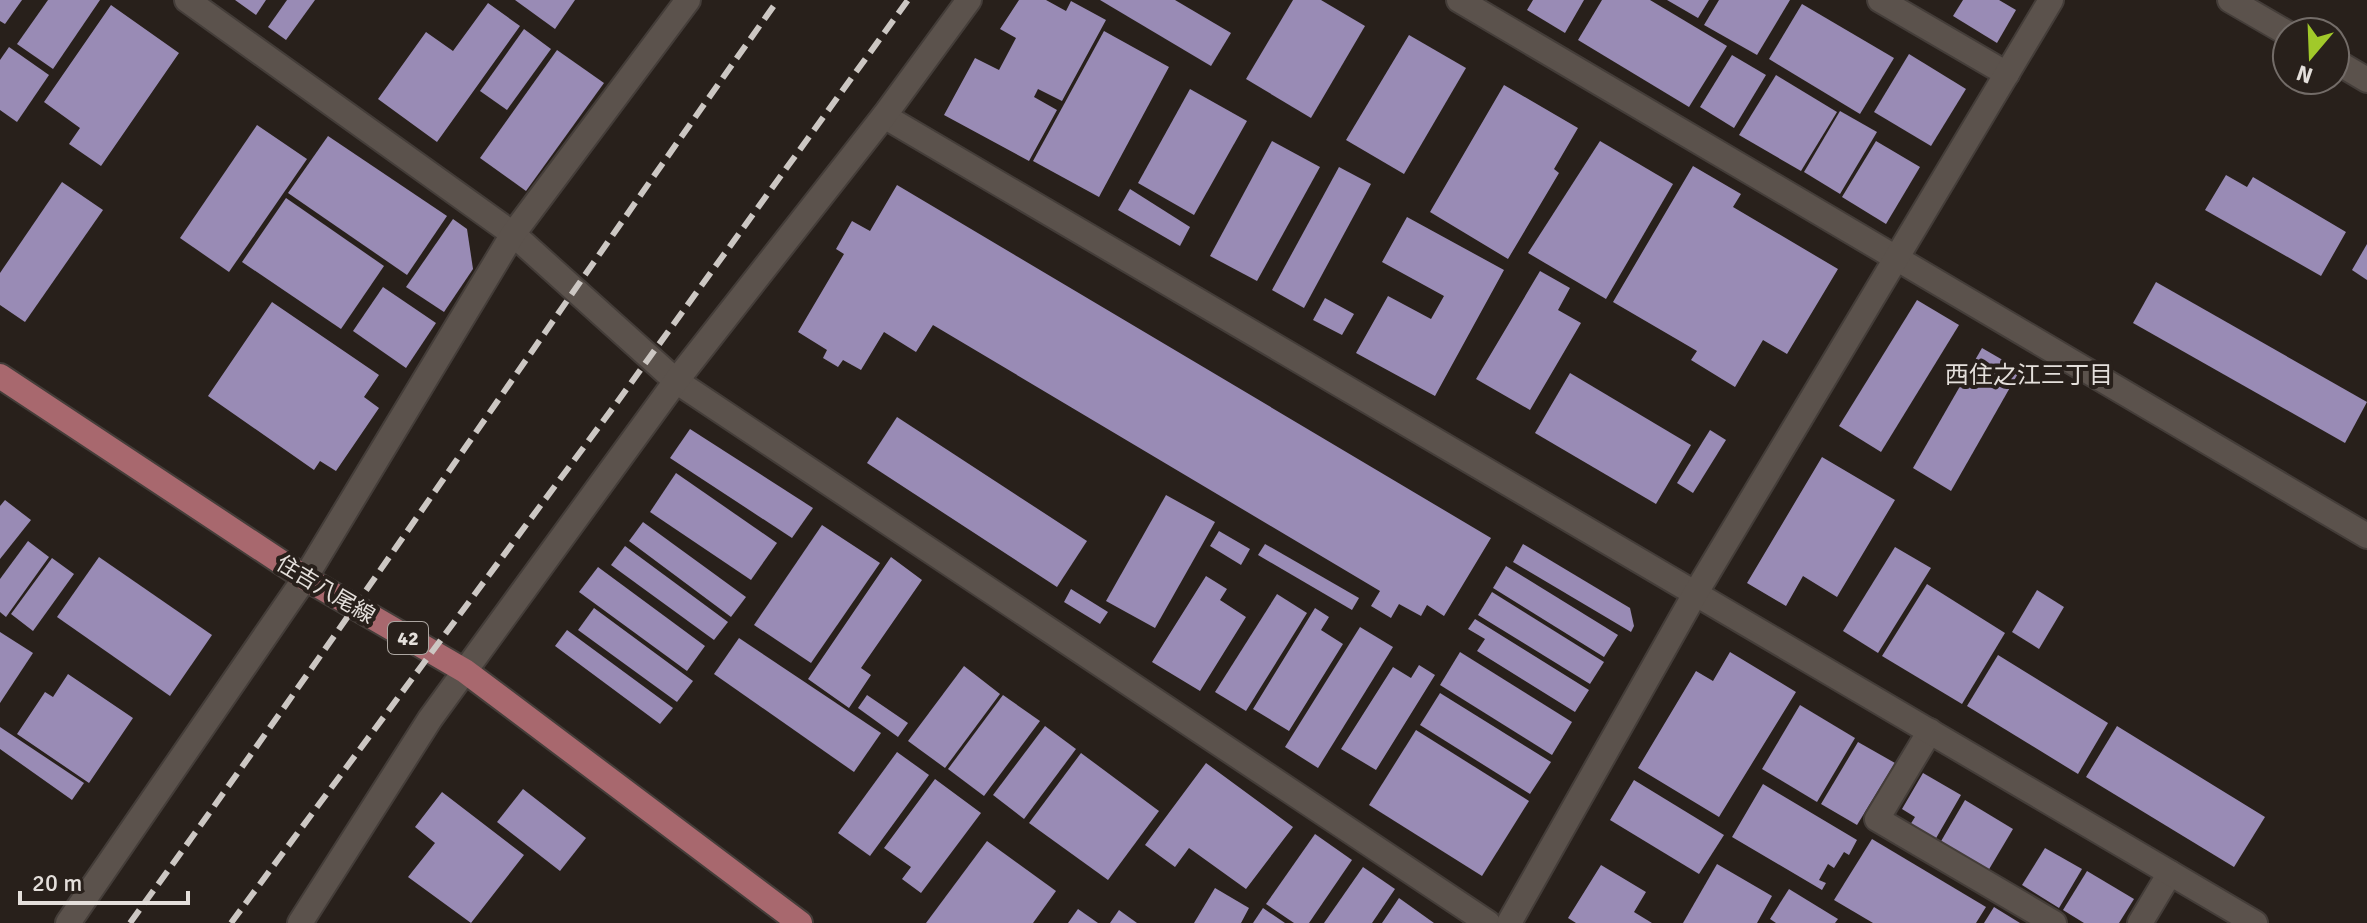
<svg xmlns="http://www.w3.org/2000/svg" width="2367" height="923" font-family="Signika,'Noto Sans JP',sans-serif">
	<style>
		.building { fill: #998bb5 }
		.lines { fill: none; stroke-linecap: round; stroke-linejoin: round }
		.lane-casing { stroke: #443d39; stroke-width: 28 }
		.street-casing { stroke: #443d39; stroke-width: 28 }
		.primary-casing { stroke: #443d39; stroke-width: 28 }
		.lane { stroke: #5b524c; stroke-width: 24 }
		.street { stroke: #5b524c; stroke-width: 24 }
		.primary { stroke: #a8686e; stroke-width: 24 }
		.rail { stroke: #ccc7c3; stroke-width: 6; stroke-dasharray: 16 8; stroke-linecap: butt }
		.labels { text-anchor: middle; stroke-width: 8; stroke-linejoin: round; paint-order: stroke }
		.shield { fill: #28201b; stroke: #aca6a1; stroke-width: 2 }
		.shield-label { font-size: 20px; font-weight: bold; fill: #e4dfdb }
		.street-label { font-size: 22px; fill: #e4dfdb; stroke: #28201b }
		.neighbourhood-label { font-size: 24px; fill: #e4dfdb; stroke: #28201b }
	</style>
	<rect width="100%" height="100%" fill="#28201b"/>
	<g class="building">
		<path d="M0 0H22L5 24 0 21Z"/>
		<path d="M48 0H100L53 69 17 44Z"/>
		<path d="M235 0H266L256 15Z"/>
		<path d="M287 0H315L286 40 268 27Z"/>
		<path d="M515 0H575L555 29Z"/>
		<path d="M1019 0H1046L1066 11 1071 1 1106 20 1062 101 1038 89 1034 97 1057 110 1029 161 944 115 975 58 999 70 1016 38 1000 29Z"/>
		<path d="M1100 0H1175L1231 33 1211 66Z"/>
		<path d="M1293 0H1321L1365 26 1311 118 1246 79Z"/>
		<path d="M1533 0H1584L1565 33 1527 10Z"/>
		<path d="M1602 0H1650L1727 46 1689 107 1578 40Z"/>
		<path d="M1667 0H1709L1698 18Z"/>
		<path d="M1719 0H1790L1757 55 1704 25Z"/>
		<path d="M1963 0H1999L2016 10 1997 43 1953 16Z"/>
		<path d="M488 3 520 26 437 142 378 99 426 32 453 51Z"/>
		<path d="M1802 4 1894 58 1860 114 1769 59Z"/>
		<path d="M111 5 179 53 101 166 69 144 80 128 44 102Z"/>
		<path d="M524 29 551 49 507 110 480 91Z"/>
		<path d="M1104 31 1169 67 1099 197 1033 161Z"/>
		<path d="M1409 35 1466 68 1404 174 1346 140Z"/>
		<path d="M9 47 49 75 17 122 0 110V60Z"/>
		<path d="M557 50 604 83 526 191 480 158Z"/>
		<path d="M1909 54 1966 89 1931 146 1874 112Z"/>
		<path d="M1732 55 1766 75 1734 128 1700 107Z"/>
		<path d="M1776 75 1837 112 1801 171 1739 135Z"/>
		<path d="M1504 85 1578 128 1554 169 1559 173 1508 259 1430 212Z"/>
		<path d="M1190 89 1247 121 1194 215 1138 183Z"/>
		<path d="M1840 111 1877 132 1840 194 1804 172Z"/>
		<path d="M257 125 307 159 229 272 180 238Z"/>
		<path d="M328 136 447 216 407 275 288 193Z"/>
		<path d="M1272 141 1320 167 1257 281 1210 256Z"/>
		<path d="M1600 141 1673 184 1606 299 1528 253Z"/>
		<path d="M1876 141 1920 167 1886 224 1842 197Z"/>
		<path d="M1693 166 1741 194 1733 207 1838 269 1787 354 1763 340 1735 387 1691 360 1697 351 1613 302Z"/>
		<path d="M1339 167 1371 184 1304 308 1272 290Z"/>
		<path d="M2226 175 2247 187 2253 177 2346 232 2321 276 2205 210Z"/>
		<path d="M62 182 103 210 25 322 0 305V273Z"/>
		<path d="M897 185 1491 538 1444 616 1427 605 1421 616 1399 604 1391 618 1371 606 1380 591 933 325 916 352 884 332 861 370 843 360 838 367 823 358 827 350 798 332 844 254 836 249 852 221 870 231Z"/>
		<path d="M1130 189 1190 227 1180 246 1118 210Z"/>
		<path d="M286 198 384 266 341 329 242 262Z"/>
		<path d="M1407 217 1504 270 1435 396 1356 353 1388 296 1431 319 1444 296 1382 262Z"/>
		<path d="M453 219 467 229 473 269 444 312 406 287Z"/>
		<path d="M2367 244V280L2352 270Z"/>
		<path d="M1540 271 1570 288 1558 310 1581 323 1530 410 1476 379Z"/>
		<path d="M2156 282 2367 402 2345 443 2133 323Z"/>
		<path d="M383 287 436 323 406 368 353 331Z"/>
		<path d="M1325 298 1354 314 1342 335 1313 320Z"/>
		<path d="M1917 300 1959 325 1881 452 1839 426Z"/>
		<path d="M272 302 379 375 364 397 379 408 336 471 320 461 314 470 208 396Z"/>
		<path d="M1982 348 2020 370 1951 491 1913 468Z"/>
		<path d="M1570 373 1691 445 1656 504 1535 433Z"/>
		<path d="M897 417 1087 541 1057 587 867 463Z"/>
		<path d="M690 429 813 508 792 538 670 458Z"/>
		<path d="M1710 430 1726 440 1693 493 1677 483Z"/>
		<path d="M1822 457 1895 500 1837 597 1803 576 1786 606 1747 583Z"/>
		<path d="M676 473 777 543 751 580 650 512Z"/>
		<path d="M1166 495 1215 522 1155 628 1106 601Z"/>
		<path d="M5 500 31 520 0 559V506Z"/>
		<path d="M643 522 746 597 731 617 629 541Z"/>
		<path d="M822 525 880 563 811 663 754 625Z"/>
		<path d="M1219 531 1250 549 1241 565 1210 546Z"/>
		<path d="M28 541 49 557 6 617 0 612V579Z"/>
		<path d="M1265 544 1359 598 1352 610 1258 555Z"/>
		<path d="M1523 544 1630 608 1634 626 1631 632 1513 562Z"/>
		<path d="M625 546 728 622 714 640 611 565Z"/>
		<path d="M1895 547 1931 568 1878 653 1843 631Z"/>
		<path d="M99 557 212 635 170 696 57 617Z"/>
		<path d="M891 557 922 580 861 668 871 675 849 708 808 679Z"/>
		<path d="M52 558 74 574 33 631 11 614Z"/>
		<path d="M1506 566 1618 635 1604 657 1493 588Z"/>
		<path d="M598 567 705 646 687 671 579 592Z"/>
		<path d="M1206 576 1227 589 1220 600 1246 617 1200 691 1152 662Z"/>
		<path d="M1927 584 2005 633 1962 704 1882 656Z"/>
		<path d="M1071 589 1108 612 1100 624 1064 602Z"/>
		<path d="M2037 590 2064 607 2039 649 2012 632Z"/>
		<path d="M1492 592 1604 662 1590 684 1478 615Z"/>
		<path d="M1277 594 1307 613 1246 711 1215 692Z"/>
		<path d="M594 608 693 681 677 702 578 630Z"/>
		<path d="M1315 608 1329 617 1321 630 1343 644 1289 731 1253 709Z"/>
		<path d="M1475 619 1589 690 1575 712 1477 651 1485 639 1468 629Z"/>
		<path d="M1360 627 1393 647 1318 768 1285 747Z"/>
		<path d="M567 630 673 708 660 724 555 646Z"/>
		<path d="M0 632 33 653 0 703Z"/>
		<path d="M739 638 881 733 854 772 714 674Z"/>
		<path d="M1460 652 1572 722 1552 755 1440 685Z"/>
		<path d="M1730 652 1796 692 1719 817 1638 768 1696 671 1713 681Z"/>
		<path d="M1998 655 2108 723 2078 774 1967 706Z"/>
		<path d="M1419 665 1435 675 1376 770 1341 749 1393 667 1411 678Z"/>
		<path d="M964 666 1000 694 945 768 908 741Z"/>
		<path d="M68 674 133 718 89 783 17 734 45 692 53 697Z"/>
		<path d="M1440 693 1551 762 1530 794 1420 725Z"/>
		<path d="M867 695 908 723 898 737 858 708Z"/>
		<path d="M1003 695 1040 721 984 796 948 769Z"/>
		<path d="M1800 705 1855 738 1817 802 1762 769Z"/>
		<path d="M1045 726 1076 749 1024 819 993 795Z"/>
		<path d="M2117 726 2265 817 2234 867 2086 777Z"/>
		<path d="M0 727 84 783 72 800 0 749Z"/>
		<path d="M1416 730 1529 801 1482 876 1369 805Z"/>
		<path d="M1858 742 1895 763 1857 825 1821 804Z"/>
		<path d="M897 752 929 775 870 856 838 833Z"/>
		<path d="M1081 753 1159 811 1108 880 1029 823Z"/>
		<path d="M1206 763 1293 827 1246 889 1189 848 1175 867 1145 845Z"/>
		<path d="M1923 773 1961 795 1935 840 1910 825 1915 817 1902 809Z"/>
		<path d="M935 779 981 813 921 893 902 879 911 867 884 848Z"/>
		<path d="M1634 780 1724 835 1699 874 1610 820Z"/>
		<path d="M1763 784 1857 840 1849 855 1844 852 1834 868 1828 864 1819 880 1826 883 1822 890 1732 837Z"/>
		<path d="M523 789 586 838 560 871 497 822Z"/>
		<path d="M442 792 524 855 471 923 408 877 435 843 415 827Z"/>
		<path d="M1965 800 2013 829 1988 871 1940 843Z"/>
		<path d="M1315 834 1352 860 1309 923H1294L1266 904Z"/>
		<path d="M1872 839 1986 907 1976 923H1873L1834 900Z"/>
		<path d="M987 841 1056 891 1033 923H926Z"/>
		<path d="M2045 848 2082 869 2059 908 2022 885Z"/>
		<path d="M1717 864 1772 896 1757 923H1683Z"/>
		<path d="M1601 865 1646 892 1634 912 1652 923H1576L1568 918Z"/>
		<path d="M1363 867 1395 889 1372 923H1324Z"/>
		<path d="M2087 871 2134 899 2119 923H2084L2063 910Z"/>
		<path d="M1215 888 1249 908 1241 923H1194Z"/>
		<path d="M1789 889 1838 919 1835 923H1776L1770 919Z"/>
		<path d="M1399 898 1434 923H1382Z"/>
		<path d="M1994 907 2020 923H1984Z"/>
		<path d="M1263 908 1285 923H1253Z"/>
		<path d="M1078 909 1098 923H1068Z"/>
		<path d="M1119 910 1137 923H1110Z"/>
	</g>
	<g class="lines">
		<defs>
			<g id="lane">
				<path d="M1930 731 1877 819 2054 923"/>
				<path d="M2140 923 2170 873"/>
			</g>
			<g id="street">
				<path d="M187 0 513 234 676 381 1488 923"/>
				<path d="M1459 0 2367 536"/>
				<path d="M1880 0 2007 74"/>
				<path d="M2230 0 2287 33"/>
				<path d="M2335 61 2367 80"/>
				<path d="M884 116 2255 923"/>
				<path d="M68 923 305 578 513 234 688 0"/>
				<path d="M300 923 430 719 676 381 884 116 969 0"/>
				<path d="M1509 923 1695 594 2051 0"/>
			</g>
			<path id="primary" d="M0 376 305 578 465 671 800 923"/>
		</defs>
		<use href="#lane" class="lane-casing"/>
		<use href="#street" class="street-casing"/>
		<use href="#primary" class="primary-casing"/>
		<use href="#lane" class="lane"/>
		<use href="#street" class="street"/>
		<use href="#primary" class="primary"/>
		<g class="rail">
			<path d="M130 923C351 619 560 306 778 0"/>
			<path d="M231 923 618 401 908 0"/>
		</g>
	</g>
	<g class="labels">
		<rect class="shield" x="388" y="622" width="40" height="32" rx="6"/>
		<g class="shield-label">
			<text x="408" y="645">42</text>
		</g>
		<g class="street-label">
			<text transform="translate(326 589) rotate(31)" y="8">住吉八尾線</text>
		</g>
		<g class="neighbourhood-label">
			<text x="2029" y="383">西住之江三丁目</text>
		</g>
	</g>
	<g transform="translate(2311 56) rotate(199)"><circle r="38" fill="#28201b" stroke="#736c68" stroke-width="2"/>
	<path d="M0-6L14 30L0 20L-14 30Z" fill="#a1c92a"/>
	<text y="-12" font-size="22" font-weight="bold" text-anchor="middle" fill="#e4dfdb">N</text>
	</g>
	<path d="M20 891v12h168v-12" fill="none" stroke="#e4dfdb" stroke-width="4"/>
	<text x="32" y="891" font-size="24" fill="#e4dfdb" stroke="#28201b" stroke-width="6" paint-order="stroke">20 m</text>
</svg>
